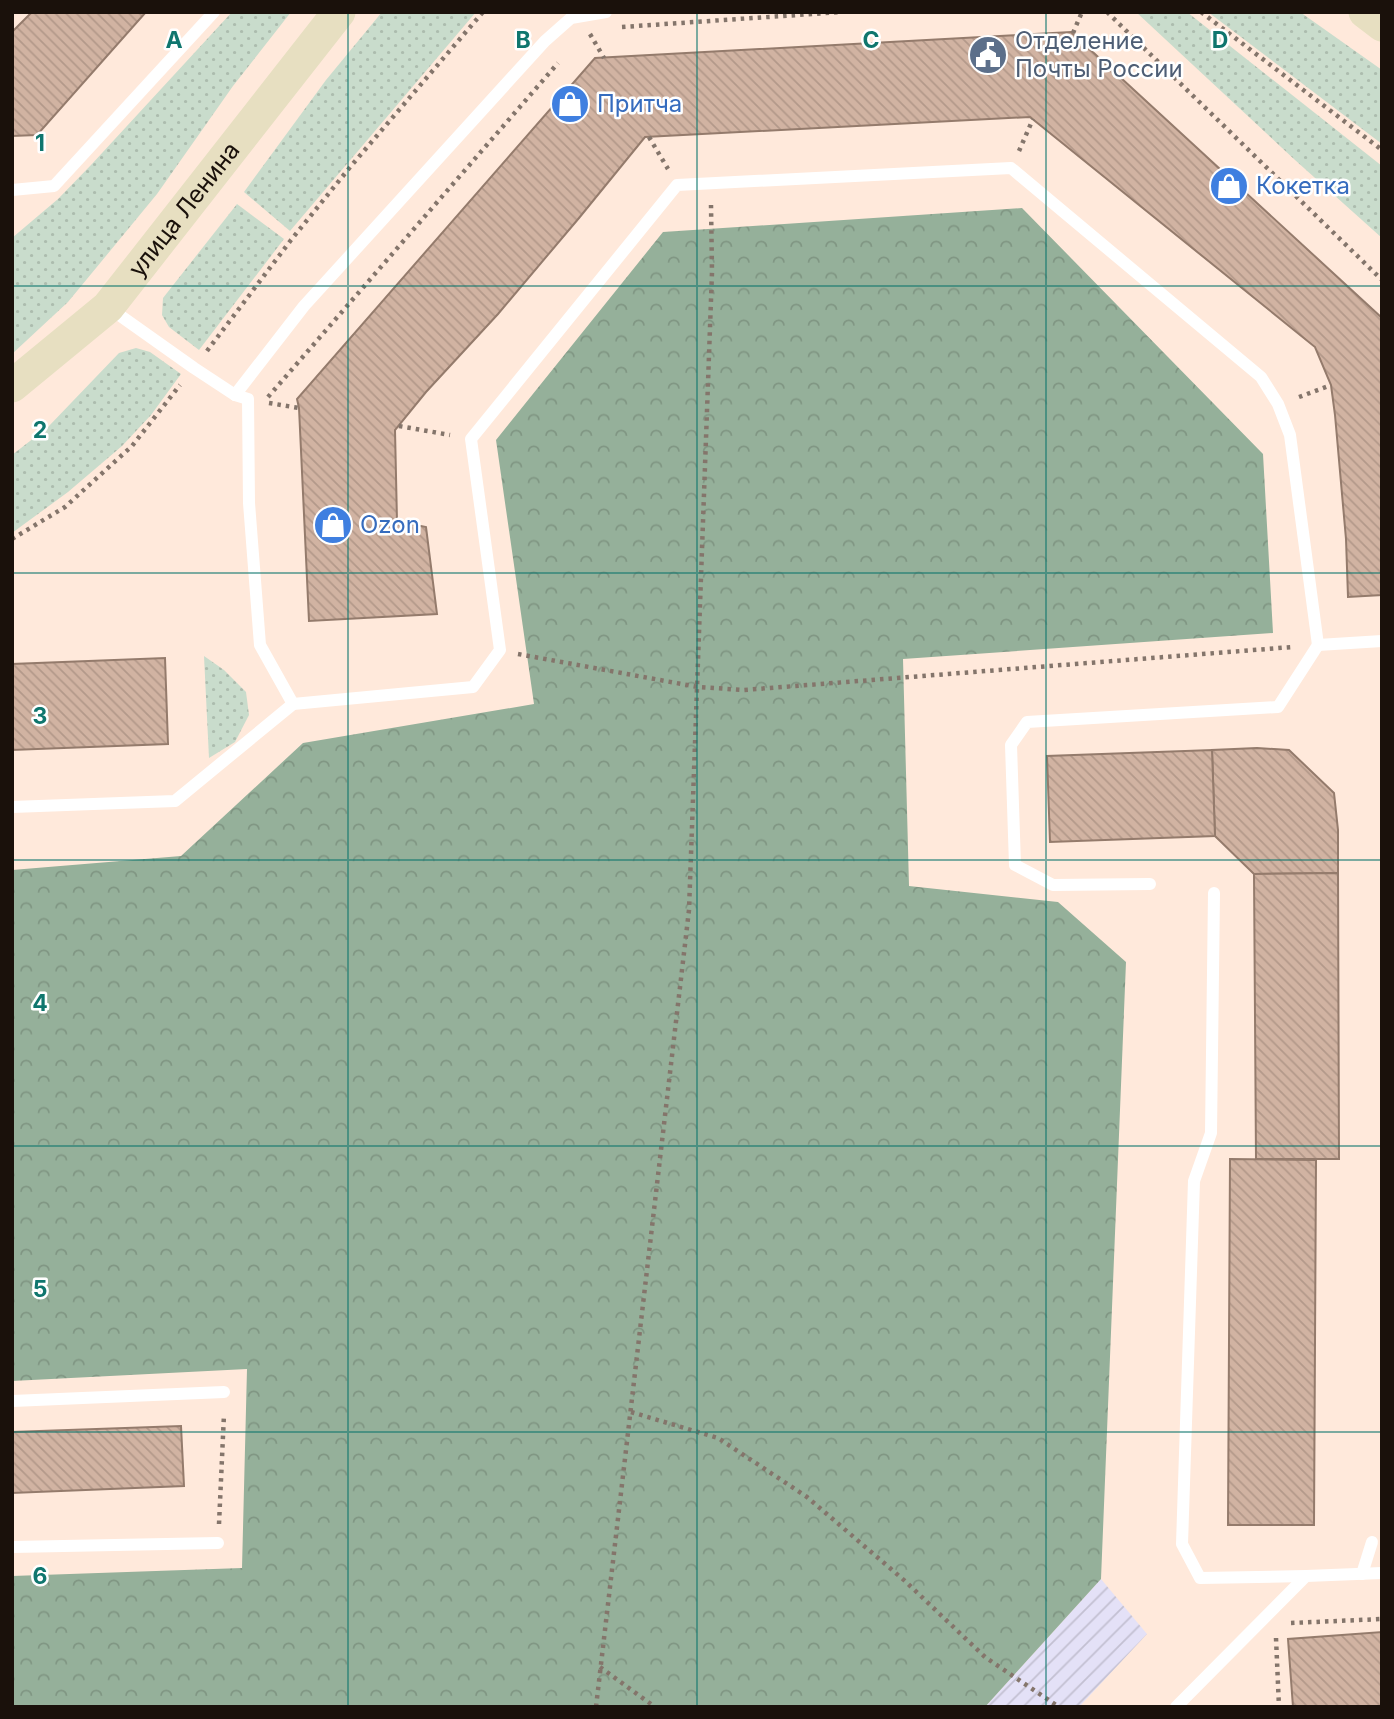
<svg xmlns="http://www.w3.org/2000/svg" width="1394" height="1719" font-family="Inter,sans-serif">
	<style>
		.industrial { fill: url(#industrial-furrows) }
		.grass { fill: url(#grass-dots) }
		.forest { fill: url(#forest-crowns) }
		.building { fill: url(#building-back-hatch); stroke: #947b6c; stroke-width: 2 }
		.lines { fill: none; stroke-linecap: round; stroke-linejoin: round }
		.path { stroke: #84756b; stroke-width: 4.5; stroke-dasharray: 3.5 5; stroke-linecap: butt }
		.service { stroke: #fff; stroke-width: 12 }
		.secondary { stroke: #e7dfc1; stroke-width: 33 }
		.grid { fill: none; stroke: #0f766e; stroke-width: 2; stroke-opacity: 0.55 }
		.labels { text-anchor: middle; stroke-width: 5; stroke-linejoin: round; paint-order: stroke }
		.service-label { font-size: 24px; fill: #4e5e75; stroke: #fff; text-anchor: start }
		.shop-label { font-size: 24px; fill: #366cbe; stroke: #fff; text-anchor: start }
		.street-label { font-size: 24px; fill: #1a110b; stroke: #fff }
		.grid-label { font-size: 23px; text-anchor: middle; font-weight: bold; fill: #0f766e; stroke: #fff; stroke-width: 5; stroke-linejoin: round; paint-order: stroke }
	</style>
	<defs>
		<pattern id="industrial-furrows" width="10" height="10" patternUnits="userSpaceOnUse" patternTransform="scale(1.75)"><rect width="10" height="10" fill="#e4e1f7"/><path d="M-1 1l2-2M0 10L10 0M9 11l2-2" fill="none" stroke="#c3c0d2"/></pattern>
		<pattern id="grass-dots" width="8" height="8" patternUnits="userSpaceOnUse" patternTransform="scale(1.75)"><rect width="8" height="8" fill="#c9dccc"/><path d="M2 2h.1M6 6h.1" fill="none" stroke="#acbcae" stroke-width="1.8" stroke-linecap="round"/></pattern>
		<pattern id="forest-crowns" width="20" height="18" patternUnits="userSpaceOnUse" patternTransform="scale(1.75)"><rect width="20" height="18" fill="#95b09a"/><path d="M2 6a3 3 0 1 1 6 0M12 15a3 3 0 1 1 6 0" fill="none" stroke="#809683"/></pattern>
		<pattern id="building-back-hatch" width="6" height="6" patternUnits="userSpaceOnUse" patternTransform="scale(1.75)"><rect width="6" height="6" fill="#d1b3a2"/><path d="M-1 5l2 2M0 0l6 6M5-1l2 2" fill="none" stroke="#b3998a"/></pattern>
	</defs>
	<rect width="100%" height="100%" fill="#ffe9db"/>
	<path class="industrial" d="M1101 1579 1147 1634 1079 1707H985Z"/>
	<g class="grass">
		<path d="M232 12H291L233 86 157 194 68 302 12 354V238L58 199 91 165Z"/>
		<path d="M382 12H476L290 231 244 192 326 80Z"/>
		<path d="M1136 12H1187L1382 166V238L1295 160Z"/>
		<path d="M1208 12H1300L1382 70V144Z"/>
		<path d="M237 204 284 239 199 350 169 327 162 315 163 298Z"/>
		<path d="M136 348 150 352 181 374 151 415 122 446 68 492 12 533V455L48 427 119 353Z"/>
		<path d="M204 656 224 670 246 692 249 715 235 742 209 758Z"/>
	</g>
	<path class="forest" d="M1022 208 1263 454 1273 633 903 659 909 886 1058 902 1126 962 1101 1579 985 1707H12V1576L242 1568 247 1369 12 1381V870L181 856 303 743 534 704 496 440 663 232Z"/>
	<g class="building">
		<path d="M32 12H146L37 135 12 136V32Z"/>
		<path d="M1071 32 1382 318V595L1348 597 1346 539 1335 415 1331 385 1315 347 1030 117 645 137 579 218 498 314 426 392 395 430 397 521 426 527 437 614 309 621 299 408 297 399 595 58Z"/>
		<path d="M165 658 168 744 12 750V664Z"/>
		<path d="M1257 748 1289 750 1334 793 1338 830V873L1254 874 1215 836 1212 750Z"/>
		<path d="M1212 750 1215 836 1050 842 1047 756Z"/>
		<path d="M1338 873 1339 1159H1256L1254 874Z"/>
		<path d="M1230 1159 1316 1160 1314 1525H1228Z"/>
		<path d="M181 1426 184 1486 12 1493V1432Z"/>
		<path d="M1382 1632V1707H1293L1288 1639Z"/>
	</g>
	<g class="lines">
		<g class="path">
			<path d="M1107 12 1382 280"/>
			<path d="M1201 12 1382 150"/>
			<path d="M622 27 841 12"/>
			<path d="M1073 33 1082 12"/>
			<path d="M590 34 604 58"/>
			<path d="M649 137 668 169"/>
			<path d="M1019 151 1033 119"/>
			<path d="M207 351 291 240 351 166 483 12"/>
			<path d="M268 397 558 63"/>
			<path d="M1299 397 1331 385"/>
			<path d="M269 403 299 408"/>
			<path d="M399 426 450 435"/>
			<path d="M12 539 65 507 132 446 180 385"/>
			<path d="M518 654 698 687 744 690 1292 647"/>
			<path d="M631 1412 718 1438 807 1497 905 1581 985 1657 1059 1707"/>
			<path d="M219 1524 224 1414"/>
			<path d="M1291 1623 1382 1619"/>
			<path d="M1276 1638 1279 1707"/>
			<path d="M600 1667 655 1707"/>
			<path d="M596 1707 689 910 712 272 711 205"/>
		</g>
		<g class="service">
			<path d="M12 190 54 186 214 12"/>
			<path d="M108 307 194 368 235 395 248 399 249 503 260 645 293 704 473 687 500 650 471 439 677 185 1011 168 1261 377 1278 404 1290 435 1318 645 1382 641"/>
			<path d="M235 395 304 306 545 41 571 18 606 12"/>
			<path d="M12 807 175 801 293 704"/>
			<path d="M1150 884 1053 885 1015 865 1011 745 1027 722 1278 707 1318 645"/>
			<path d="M1214 893 1211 1133 1194 1181 1182 1544 1200 1578 1306 1576"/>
			<path d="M12 1401 224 1392"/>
			<path d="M12 1547 218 1543"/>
			<path d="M1362 1574 1372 1542"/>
			<path d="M1176 1707 1306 1576 1382 1573"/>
		</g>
		<g class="secondary">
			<path d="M1365 12 1382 25"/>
			<path id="s1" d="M12 386 108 307 339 12"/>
		</g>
	</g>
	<path class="grid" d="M348 12V1707M697 12V1707M1046 12V1707M12 286H1382M12 573H1382M12 860H1382M12 1146H1382M12 1432H1382"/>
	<defs>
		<symbol id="civic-disc" viewBox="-11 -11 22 22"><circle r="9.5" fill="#5c6f8a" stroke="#fff"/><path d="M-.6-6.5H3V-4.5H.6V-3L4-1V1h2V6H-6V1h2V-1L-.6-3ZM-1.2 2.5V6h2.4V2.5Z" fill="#fff"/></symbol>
		<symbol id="shop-disc" viewBox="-11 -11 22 22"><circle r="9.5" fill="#3f7fe0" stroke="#fff"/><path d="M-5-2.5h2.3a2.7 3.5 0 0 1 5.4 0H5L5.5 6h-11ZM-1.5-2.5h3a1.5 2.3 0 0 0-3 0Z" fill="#fff"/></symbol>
	</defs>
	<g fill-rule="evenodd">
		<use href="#civic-disc" x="966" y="33" width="44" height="44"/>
		<use href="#shop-disc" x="548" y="82" width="44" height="44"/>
		<use href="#shop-disc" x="1207" y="164" width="44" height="44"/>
		<use href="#shop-disc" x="311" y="503" width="44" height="44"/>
	</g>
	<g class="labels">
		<g class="service-label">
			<text x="1015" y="49">Отделение<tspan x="1015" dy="28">Почты России</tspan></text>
		</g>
		<g class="shop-label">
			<text x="597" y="112">Притча</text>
			<text x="1256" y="194">Кокетка</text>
			<text x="360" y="533">Ozon</text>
		</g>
		<g class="street-label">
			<text dy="8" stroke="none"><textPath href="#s1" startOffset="248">улица Ленина</textPath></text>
		</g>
	</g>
	<g class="grid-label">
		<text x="174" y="48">A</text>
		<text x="523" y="48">B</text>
		<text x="871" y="48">C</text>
		<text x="1220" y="48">D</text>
		<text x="40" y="151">1</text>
		<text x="40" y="438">2</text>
		<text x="40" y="724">3</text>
		<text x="40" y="1011">4</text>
		<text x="40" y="1297">5</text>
		<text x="40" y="1584">6</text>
	</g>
	<rect width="1394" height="1719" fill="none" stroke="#1a110b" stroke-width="28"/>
</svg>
